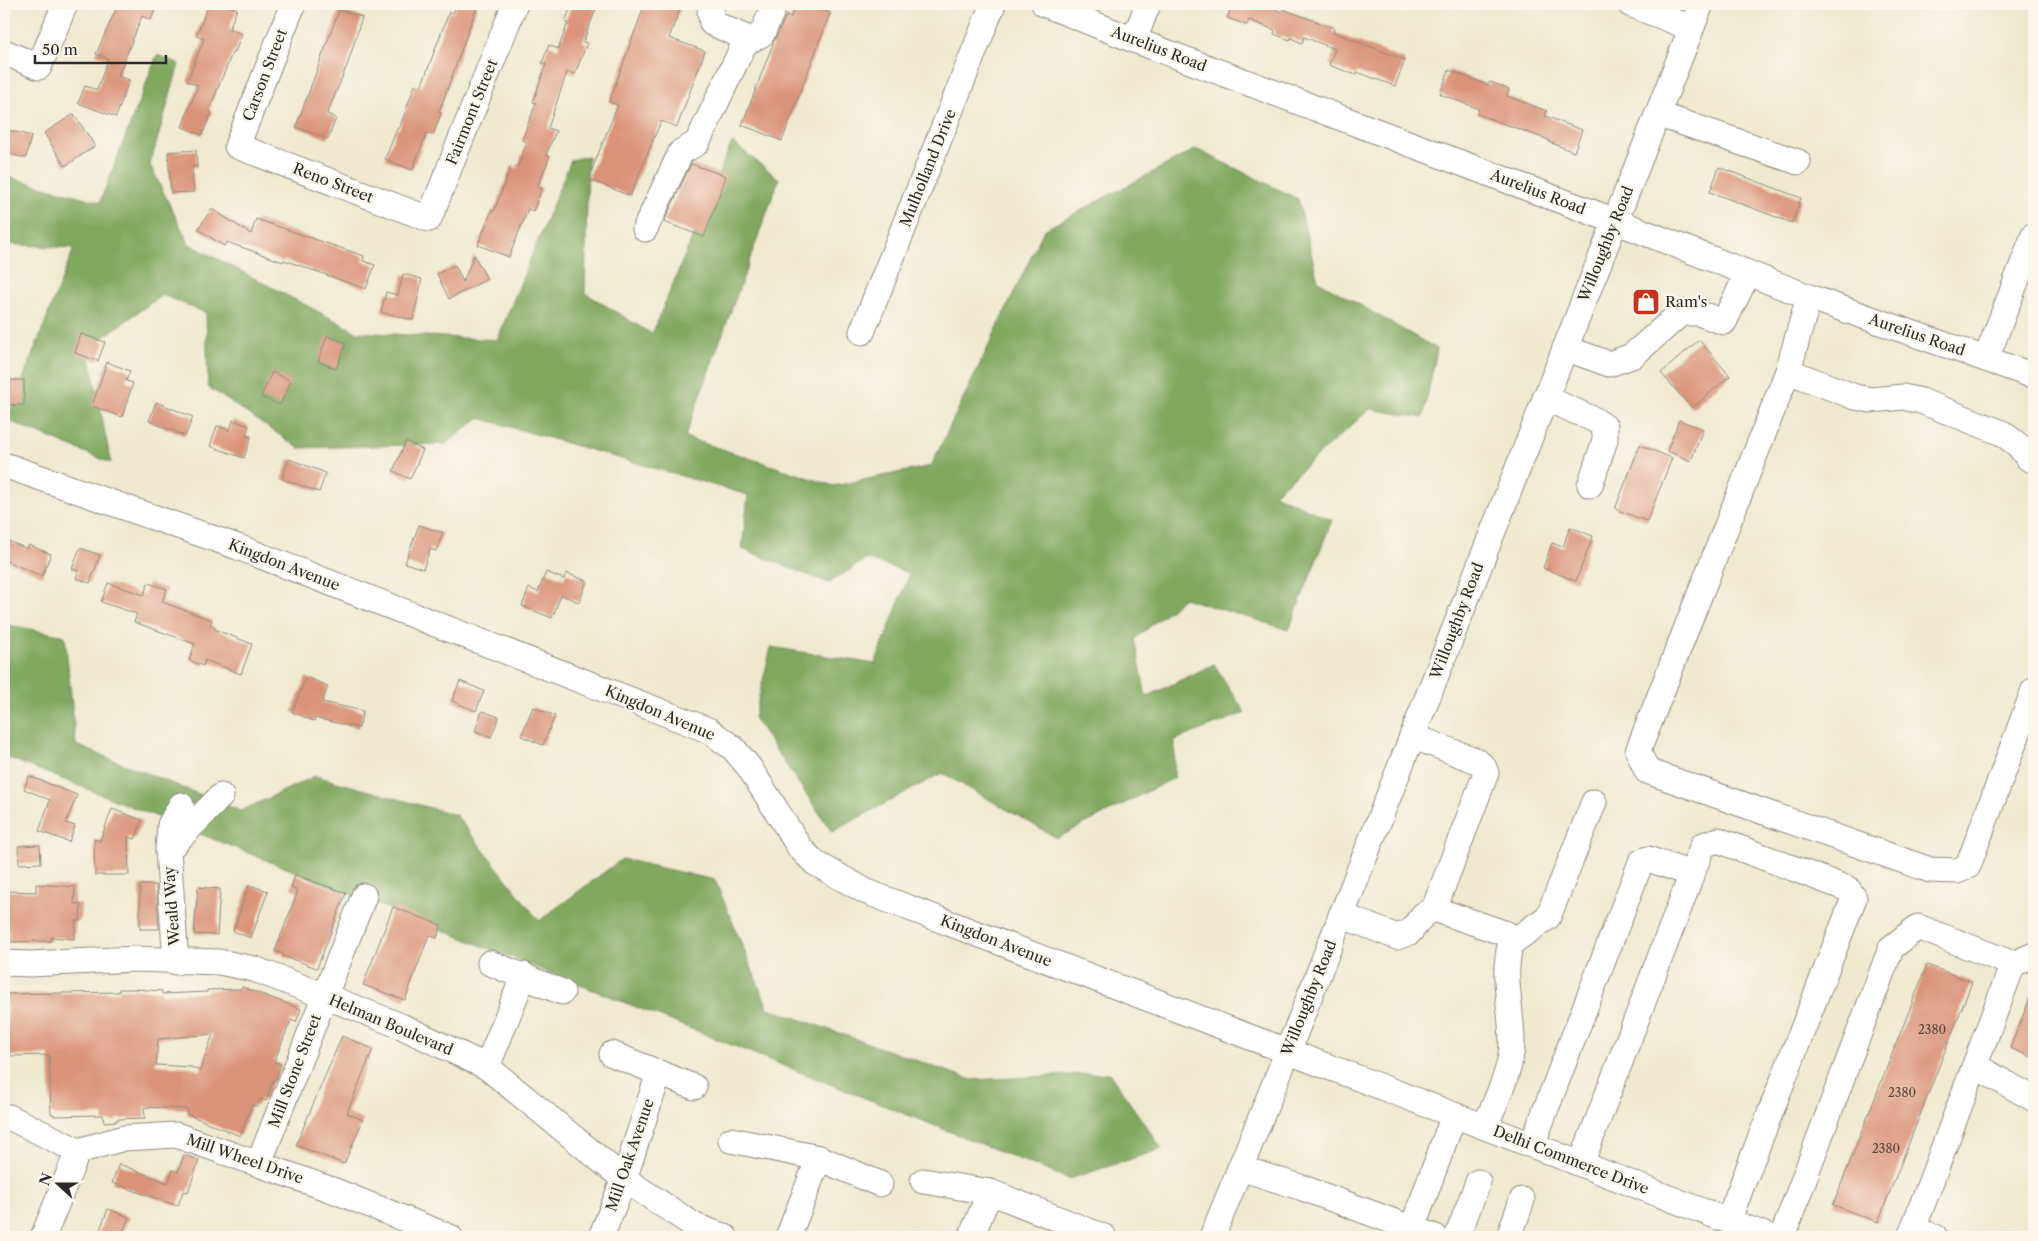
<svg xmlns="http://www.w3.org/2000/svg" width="2038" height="1241" font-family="'Libre Caslon Text',serif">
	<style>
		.forest { fill: #80a85f; stroke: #566a45 }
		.building { fill: #da9378; fill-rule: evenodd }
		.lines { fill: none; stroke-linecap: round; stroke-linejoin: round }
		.minor-casing { stroke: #8d8a7d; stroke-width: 27 }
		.minor { stroke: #fff; stroke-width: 25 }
		.labels { text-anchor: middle; stroke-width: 5; stroke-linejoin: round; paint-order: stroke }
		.number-label { font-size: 12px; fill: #57453e }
		.street-label { font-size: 15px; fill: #2b2b2b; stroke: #fbf7ec }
		.poi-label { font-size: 15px; fill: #2b2b2b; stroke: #fbf7ec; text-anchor: start }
	</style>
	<rect width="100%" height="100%" fill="#fbf7ec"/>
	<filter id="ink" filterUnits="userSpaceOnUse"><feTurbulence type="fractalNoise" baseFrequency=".02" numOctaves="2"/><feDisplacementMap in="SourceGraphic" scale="10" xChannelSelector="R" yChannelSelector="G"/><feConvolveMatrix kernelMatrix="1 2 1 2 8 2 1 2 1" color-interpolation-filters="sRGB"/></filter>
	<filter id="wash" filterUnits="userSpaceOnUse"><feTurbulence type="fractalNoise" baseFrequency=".0096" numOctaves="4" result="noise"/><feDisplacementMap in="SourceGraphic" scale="20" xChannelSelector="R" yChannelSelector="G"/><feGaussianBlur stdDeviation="1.12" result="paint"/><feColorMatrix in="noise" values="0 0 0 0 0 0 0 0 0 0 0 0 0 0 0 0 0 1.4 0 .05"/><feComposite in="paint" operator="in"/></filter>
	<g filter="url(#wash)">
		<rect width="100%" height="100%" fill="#efe9cf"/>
		<g class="forest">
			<path d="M157 55 179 64 150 165 189 244 357 332 497 340 571 160 588 156 585 293 652 334 732 142 779 179 685 437 834 486 931 466 1044 230 1196 149 1298 199 1318 281 1437 349 1423 418 1370 409 1274 494 1332 520 1289 630 1184 598 1135 639 1146 697 1214 664 1245 713 1175 740 1174 778 1057 838 942 773 832 832 754 718 771 647 875 664 910 573 866 559 829 583 742 549 748 495 479 418 446 444 299 448 208 387 206 313 162 295 88 348 111 463 7 420 74 248 4 244V176L100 202Z"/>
			<path d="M4 624 65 636 76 745 241 811 315 776 456 815 539 921 622 859 715 880 768 1008 972 1080 1109 1073 1162 1149 1069 1179 4 756Z"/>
		</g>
		<g id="blocks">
			<g class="building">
				<path d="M112 4H157L151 20 142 16 118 76 129 80 116 117 78 103 85 86 97 90 108 59 96 54 117 7Z"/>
				<path d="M209 4H224L237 9 229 29 242 34 235 52 233 51 209 110 212 112 202 135 182 127 198 85 187 81 204 39 196 36Z"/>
				<path d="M457 4H478L439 112 441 113 433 135 427 133 412 170 385 159 397 129H399L415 85 421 87 449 12 453 13Z"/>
				<path d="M572 4H598L583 42 587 43 575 74 567 72 548 128 556 131 546 155 550 156 537 187 542 188 533 211 528 209 509 257 478 245 492 210 494 211 511 166 517 168 527 142 522 140 536 103 533 102 546 64 542 63 549 45 558 49 568 23 565 22Z"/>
				<path d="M645 4H682L669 38 705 51 677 127 661 121 630 196 588 179 618 105 609 102Z"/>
				<path d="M796 4H806L830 13 782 141 742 125 774 41 786 16 791 17Z"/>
				<path d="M1233 4H1262L1282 12 1283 9 1334 28 1333 32 1405 60 1395 86 1357 72 1356 75 1329 65 1335 49 1304 37 1302 43 1291 38 1290 40 1274 34 1275 30 1249 20 1247 25 1227 18Z"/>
				<path d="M339 10 362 17 348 63 327 114 336 118 328 139 296 127Z"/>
				<path d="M1449 70 1488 85 1490 82 1509 89 1507 96 1547 111 1545 116 1582 130 1574 152 1549 142V140L1477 114 1479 109 1440 94Z"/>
				<path d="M74 114 95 146 65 166 44 133Z"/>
				<path d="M4 129 31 136 26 158 4 153Z"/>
				<path d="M196 150 197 167H192L194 192 171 193 168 152Z"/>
				<path d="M691 164 726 176 704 237 664 222Z"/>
				<path d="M1719 167 1801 198 1792 223 1710 192Z"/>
				<path d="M212 209 251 234 256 219 364 256 363 261 375 265 366 289 284 260 283 262 227 242 224 246 198 229Z"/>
				<path d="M474 255 487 279 449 299 437 274 455 265 463 282Z"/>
				<path d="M403 274 422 279 413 320 381 312 386 292 398 295Z"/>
				<path d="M81 334 105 342 98 361 75 353Z"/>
				<path d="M327 336 346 343 336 369 318 361Z"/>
				<path d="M1699 340 1730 376 1692 408 1661 373Z"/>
				<path d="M107 362 130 371 126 381 133 383 122 417 92 406Z"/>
				<path d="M272 372 291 381 280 405 261 397Z"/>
				<rect x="4" y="380" width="20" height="25"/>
				<path d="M156 402 193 417 185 436 149 421Z"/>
				<path d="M233 420 249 426 246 436 251 437 244 458 210 446 217 426 230 430Z"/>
				<path d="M1679 420 1703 429 1691 461 1667 451Z"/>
				<path d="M406 441 423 450 410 479 393 471Z"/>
				<path d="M1640 445 1672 458 1647 521 1615 509Z"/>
				<path d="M289 459 326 473 319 492 282 479Z"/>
				<path d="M419 525 443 533 436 551 430 549 423 569 405 563Z"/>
				<path d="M1570 527 1593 536 1576 581 1543 568 1552 543 1563 547Z"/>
				<path d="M4 539 27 549 29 545 51 554 42 576 4 560Z"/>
				<path d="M80 548 100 555 90 583 76 578 79 571 72 569Z"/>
				<path d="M546 572 564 579 566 573 587 581 579 602 561 595 552 618 522 606 529 588 538 592Z"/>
				<path d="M108 583 144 595 148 583 167 589 162 602 212 620 210 625 215 627 214 629 252 644 241 674 205 660 203 666 189 660 195 644 134 622 137 614 101 602Z"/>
				<path d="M306 677 328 686 322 702 363 711 359 728 315 718 314 721 292 712Z"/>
				<path d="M460 681 484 691 476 711 452 701Z"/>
				<path d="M533 707 555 716 543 745 521 736Z"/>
				<path d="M482 711 499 717 491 737 475 731Z"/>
				<path d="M29 776 77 795 66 823 75 826 69 842 39 831 50 800 24 789Z"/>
				<path d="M112 809 142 820 135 839 128 837 129 875H95L94 839 100 841Z"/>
				<path d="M40 845 41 863 19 864 18 846Z"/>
				<path d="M295 875 346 893 317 968 283 956V954L275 951 298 891 291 888Z"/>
				<path d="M36 884 75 887 74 904H81L80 921H76L74 939 51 937V941L8 942 9 931H4V905L7 906 8 891 36 892Z"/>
				<path d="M140 885H156L159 929H140Z"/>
				<path d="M249 885 268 891 251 938 233 931Z"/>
				<path d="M198 887 220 889 217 935 194 934Z"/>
				<path d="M393 907 441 925 437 938 429 935 405 1000 363 985Z"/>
				<path d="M1927 965 1972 982 1878 1222 1833 1205Z"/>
				<path d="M242 987 301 1009 296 1022 291 1020 274 1062 281 1064 275 1081 273 1080 266 1101 260 1099 257 1106 252 1105 240 1136 187 1114 188 1109 144 1107 145 1118 117 1119V1121L104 1122 103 1115 54 1116V1114H51L49 1055 8 1056 6 994 119 992V989H134L162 991V994L207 992V990L241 989ZM213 1034 200 1071 191 1067 156 1065 158 1039Z"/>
				<path d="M2034 988V1058L2010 1048Z"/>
				<path d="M342 1036 373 1049 347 1113 363 1120 344 1164 296 1145Z"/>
				<path d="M184 1155 199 1160 188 1192 183 1191 178 1206 112 1183 119 1164 168 1183 173 1170 178 1172Z"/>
				<path d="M108 1209 129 1217 121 1237H97Z"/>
			</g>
		</g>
	</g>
	<g filter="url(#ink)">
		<use href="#blocks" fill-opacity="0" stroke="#8d8a7d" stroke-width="1"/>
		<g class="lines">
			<defs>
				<g id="minor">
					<path d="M293 4 237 146 429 219 515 4"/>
					<path d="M712 4 710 12 712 23 751 40 762 34 775 4"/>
					<path d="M1044 4 1134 40 1615 221 1809 297 2034 376"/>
					<path d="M1630 4 1691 28"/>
					<path d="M1134 40 1148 4"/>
					<path d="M4 52 39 67 65 4"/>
					<path d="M1657 114 1798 162"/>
					<path d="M645 229 681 152 697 143 747 38"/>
					<path d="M1809 297 1788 371 1638 751 1647 771 1930 870 1957 871 1968 866 2034 690"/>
					<path d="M862 332 993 4"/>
					<path d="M1565 348 1609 364 1632 356 1681 313H1698L1724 322 1748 273"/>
					<path d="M1986 359 2034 235"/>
					<path d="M1788 371 1855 397 1871 400 1903 397 1921 401 2002 433 2018 445 2028 458 2034 461"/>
					<path d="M1545 398 1595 420 1605 427V440L1590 485"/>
					<path d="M4 465 238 547 708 730 733 748 749 767 800 848 815 863 867 892 1371 1083 1770 1237"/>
					<path d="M1412 736 1477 761 1483 766 1486 773 1434 909"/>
					<path d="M168 850 221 796"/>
					<path d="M1341 915 1397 937 1410 932 1423 915 1434 909 1507 934 1511 943C1501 975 1512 1009 1512 1042 1512 1071 1495 1101 1485 1127"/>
					<path d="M1511 943 1548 917 1594 802"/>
					<path d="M176 962 168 850 170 825 181 805"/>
					<path d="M4 963 30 964 135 959 219 962 254 969 325 996 401 1026 487 1067 624 1179 695 1226 725 1237"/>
					<path d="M490 963 562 992"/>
					<path d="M612 1054 694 1087"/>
					<path d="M1975 1066 2034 1099"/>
					<path d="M487 1067 524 975"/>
					<path d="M9 1117 78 1151 124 1138 176 1135 335 1191 450 1237"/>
					<path d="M731 1140 819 1158 880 1184"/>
					<path d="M1532 1145 1641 862 1648 859 1692 874"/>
					<path d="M259 1163 364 896"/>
					<path d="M1581 1164 1703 845 1718 840 1848 889 1854 898 1728 1221"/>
					<path d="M1240 1168 1303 1188 1435 1237"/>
					<path d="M923 1181 990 1192 1104 1237"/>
					<path d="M1412 1229 1454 1115"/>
					<path d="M1913 1229 1935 1237"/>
					<path d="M43 1237 78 1151"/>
					<path d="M601 1237 624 1179 659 1073"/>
					<path d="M788 1237 819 1158"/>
					<path d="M971 1237 990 1192"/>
					<path d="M1212 1237 1288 1051 1701 4"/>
					<path d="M1457 1237 1478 1182"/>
					<path d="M1509 1237 1522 1200"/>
					<path d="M1782 1237 1891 948 1918 927 2013 964"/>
					<path d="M1910 1237 2013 964 2034 955"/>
				</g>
			</defs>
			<use href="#minor" class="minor-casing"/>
			<use href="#minor" class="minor"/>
		</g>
	</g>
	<defs>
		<symbol id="shop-square" viewBox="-11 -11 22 22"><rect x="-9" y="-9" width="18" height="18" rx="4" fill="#c8321e" stroke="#fbf7ec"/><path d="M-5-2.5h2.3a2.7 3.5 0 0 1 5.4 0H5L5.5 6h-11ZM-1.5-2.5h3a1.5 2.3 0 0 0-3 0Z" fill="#fff"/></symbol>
	</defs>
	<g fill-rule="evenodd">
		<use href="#shop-square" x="1630" y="286" width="32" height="32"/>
	</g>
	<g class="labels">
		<g class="number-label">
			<text x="1932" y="1034">2380</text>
			<text x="1902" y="1097">2380</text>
			<text x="1886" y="1153">2380</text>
		</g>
		<g class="street-label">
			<text transform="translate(1159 49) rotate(21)" y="5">Aurelius Road</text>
			<text transform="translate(265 75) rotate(-69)" y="5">Carson Street</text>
			<text transform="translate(472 112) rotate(-68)" y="5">Fairmont Street</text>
			<text transform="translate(928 168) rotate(-68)" y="5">Mulholland Drive</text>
			<text transform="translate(333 183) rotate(21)" y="5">Reno Street</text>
			<text transform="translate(1538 192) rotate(21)" y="5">Aurelius Road</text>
			<text transform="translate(1606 244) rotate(-68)" y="5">Willoughby Road</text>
			<text transform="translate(1917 335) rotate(19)" y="5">Aurelius Road</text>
			<text transform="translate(284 565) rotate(21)" y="5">Kingdon Avenue</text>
			<text transform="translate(1457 621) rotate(-69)" y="5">Willoughby Road</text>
			<text transform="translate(660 713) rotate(23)" y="5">Kingdon Avenue</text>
			<text transform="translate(172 906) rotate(-94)" y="5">Weald Way</text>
			<text transform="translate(996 941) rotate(21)" y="5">Kingdon Avenue</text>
			<text transform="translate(1309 998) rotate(-68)" y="5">Willoughby Road</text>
			<text transform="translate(391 1025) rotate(23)" y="5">Helman Boulevard</text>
			<text transform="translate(295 1071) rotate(-69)" y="5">Mill Stone Street</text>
			<text transform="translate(630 1155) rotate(-71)" y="5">Mill Oak Avenue</text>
			<text transform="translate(245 1159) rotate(19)" y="5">Mill Wheel Drive</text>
			<text transform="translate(1571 1160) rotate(21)" y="5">Delhi Commerce Drive</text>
		</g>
		<g class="poi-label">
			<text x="1665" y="307">Ram's</text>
		</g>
	</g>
	<rect width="2038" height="1241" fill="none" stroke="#fbf7ec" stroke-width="20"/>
	<g transform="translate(58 1184) rotate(291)" stroke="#fbf7ec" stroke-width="4" paint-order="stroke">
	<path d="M0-4L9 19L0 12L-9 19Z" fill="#2b2b2b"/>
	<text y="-8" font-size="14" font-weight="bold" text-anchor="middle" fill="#2b2b2b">N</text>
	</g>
	<path d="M35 55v8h131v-8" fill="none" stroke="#2b2b2b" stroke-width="2.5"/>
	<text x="42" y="55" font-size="15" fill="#2b2b2b" stroke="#fbf7ec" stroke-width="4" paint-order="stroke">50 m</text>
</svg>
